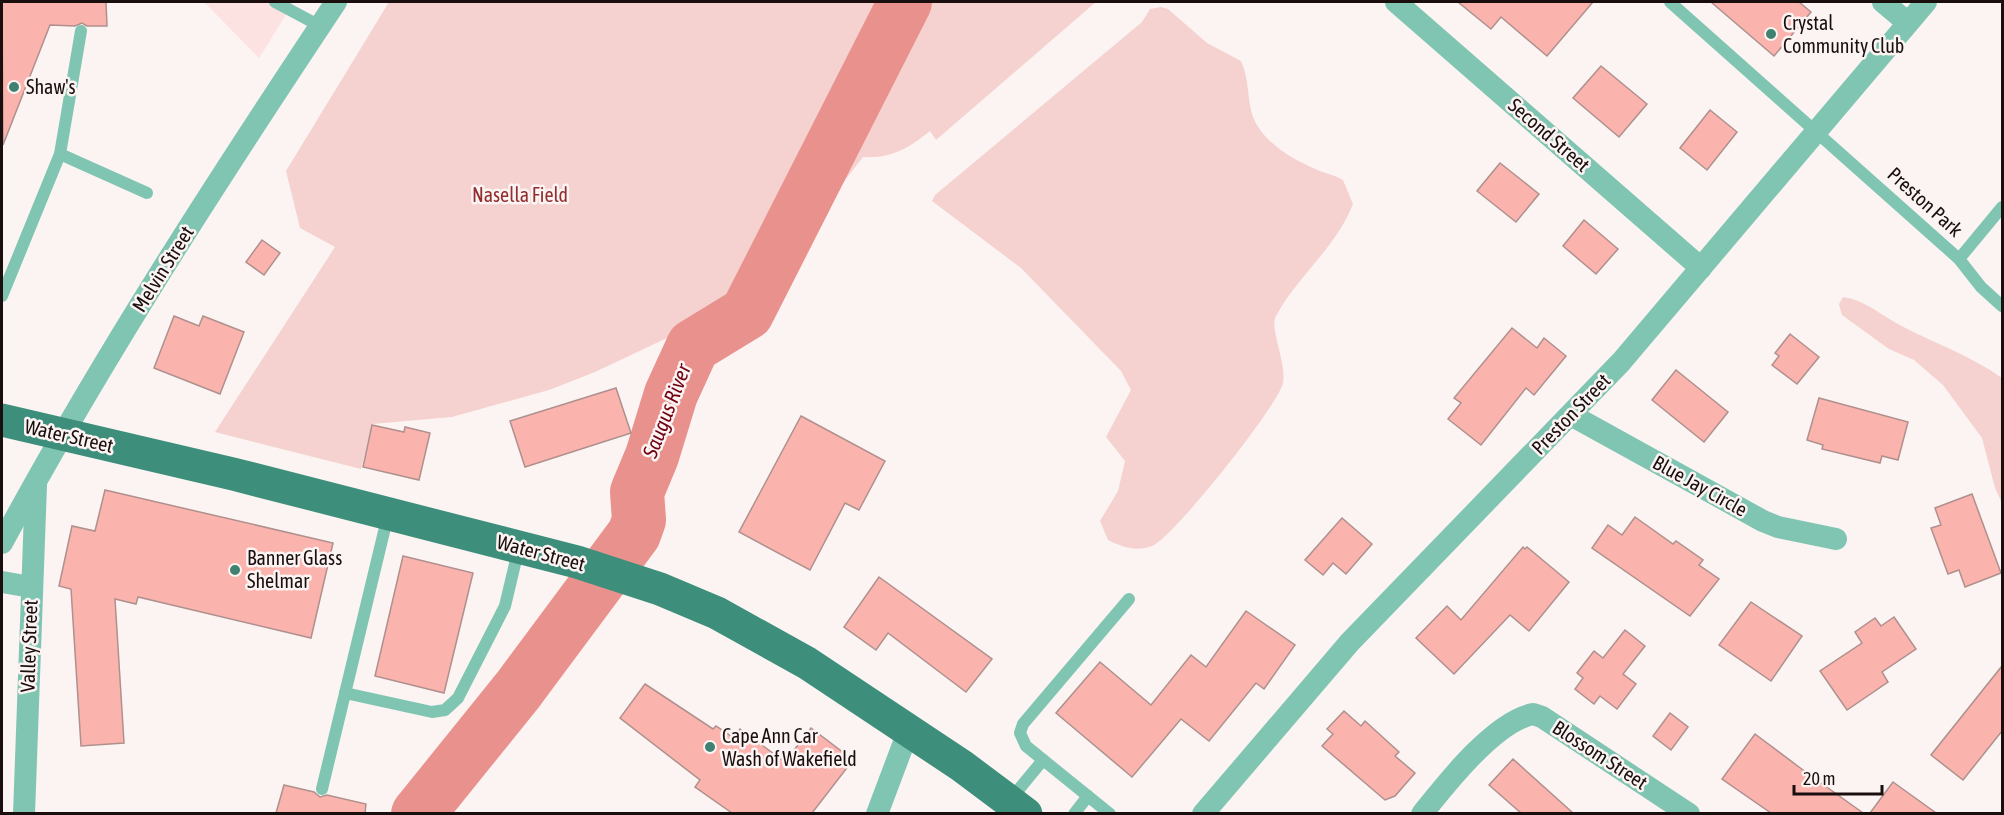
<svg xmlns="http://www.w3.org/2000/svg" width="2004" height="815" font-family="'Asap Condensed',sans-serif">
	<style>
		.built { fill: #fce2e0 }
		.green { fill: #f5d2cf }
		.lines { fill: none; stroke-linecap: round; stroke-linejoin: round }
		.river { stroke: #e9918c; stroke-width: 54 }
		.building { fill: #fbb3ae; stroke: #af908d; stroke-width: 1.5 }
		.lane { stroke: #80c5b2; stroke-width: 12 }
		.street { stroke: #80c5b2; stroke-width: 22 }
		.primary { stroke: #3d8f7b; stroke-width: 33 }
		.poi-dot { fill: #408171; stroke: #fbf4f3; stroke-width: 2 }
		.labels { text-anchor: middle; stroke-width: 5; stroke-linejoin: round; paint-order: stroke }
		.poi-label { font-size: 20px; fill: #1a0f0e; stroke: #fbf4f3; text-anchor: start }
		.street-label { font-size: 20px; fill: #1a0f0e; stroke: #fbf4f3 }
		.park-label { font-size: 20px; fill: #932d2f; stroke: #fbf4f3 }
		.water-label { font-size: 21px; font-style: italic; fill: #700212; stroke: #fbf4f3 }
	</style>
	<rect width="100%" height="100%" fill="#fbf4f3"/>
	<path class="built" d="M204 2H294L259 58Z"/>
	<g class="green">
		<path d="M389 2H1096L936 140 930 131C909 148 891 159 863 157L835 193 823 199 772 278 684 330 595 372 549 390 452 417 372 424 361 469 215 432 335 247 300 228 286 171Z"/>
		<path d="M1161 7 1168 9 1207 43 1241 61C1249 78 1247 96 1252 114 1260 140 1290 158 1313 168 1323 173 1333 174 1343 180L1353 204C1337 246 1297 277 1276 316 1269 328 1287 363 1283 383 1278 406 1173 538 1152 546 1137 552 1122 547 1108 540L1100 521 1118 491 1125 461 1106 437 1131 390 1121 371 1021 268 932 201 935 195 1142 22 1150 9Z"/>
		<path d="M1843 297C1864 300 1877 312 1896 323 1931 342 1970 355 2002 378V503L1995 488 1982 438 1943 385 1914 360 1889 349 1842 315 1839 304Z"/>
	</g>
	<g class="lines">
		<path class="river" d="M418 814 518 690 634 534 639 520 637 492 652 456 671 394 693 346 747 313 905 2"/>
	</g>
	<g class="building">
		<path d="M2 2H106L107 26H87L82 23 75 26 50 25 3 145Z"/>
		<path d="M1458 2H1593L1547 56 1501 17 1491 29Z"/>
		<path d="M1711 2H1799L1811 12 1774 56Z"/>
		<path d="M1601 66 1647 104 1619 137 1573 98Z"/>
		<path d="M1710 110 1737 132 1707 170 1680 148Z"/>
		<path d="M1500 163 1539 194 1516 222 1477 191Z"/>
		<path d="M1584 220 1618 249 1596 274 1563 246Z"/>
		<path d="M262 240 280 253 264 275 246 262Z"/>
		<path d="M174 316 199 326 203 316 244 332 220 394 154 368Z"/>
		<path d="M1512 328 1537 348 1544 338 1566 356 1534 395 1526 388 1481 445 1448 419 1461 403 1454 398Z"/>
		<path d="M1790 334 1819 357 1797 384 1772 365 1779 356 1775 353Z"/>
		<path d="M1676 370 1728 412 1704 442 1652 400Z"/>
		<path d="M616 388 631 433 525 467 510 421Z"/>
		<path d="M1819 398 1908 422 1898 460 1882 456 1880 463 1822 449 1823 445 1807 440Z"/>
		<path d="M801 416 885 461 859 510 845 503 810 570 739 532Z"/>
		<path d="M372 425 404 432 405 427 430 433 419 480 363 467Z"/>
		<path d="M105 490 333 543 311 638 138 597 136 604 115 599 124 743 81 746 71 589 59 586 72 526 95 531Z"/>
		<path d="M1972 494 2001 573 1965 587 1959 570 1948 574 1931 528 1941 525 1935 508Z"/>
		<path d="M1635 517 1673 544 1676 541 1703 560 1699 565 1719 579 1690 616 1592 548 1608 525 1622 535Z"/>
		<path d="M1342 518 1372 544 1346 574 1333 563 1323 575 1305 560Z"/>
		<path d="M1523 547 1525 549 1527 547 1569 582 1529 631 1510 615 1454 674 1416 638 1447 606 1461 620Z"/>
		<path d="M403 556 473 573 444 693 375 676Z"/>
		<path d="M879 577 992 659 966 692 888 633 876 650 844 627Z"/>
		<path d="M1751 602 1802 636 1771 681 1719 645Z"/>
		<path d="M1246 611 1295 645 1264 689 1256 683 1209 741 1181 719 1132 777 1056 713 1100 662 1151 705 1191 655 1206 667Z"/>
		<path d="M1894 617 1916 649 1882 672 1888 682 1847 710 1820 671 1862 643 1855 632 1875 618 1881 626Z"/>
		<path d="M1625 630 1645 646 1623 674 1636 684 1617 709 1600 696 1594 704 1575 689 1583 678 1577 673 1594 651 1603 658Z"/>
		<path d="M2002 666V731L1963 780 1931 755Z"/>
		<path d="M645 684 713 729 716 726 734 738 740 729 785 762 811 728 853 760 812 813H732L695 787 700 780 620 718Z"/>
		<path d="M1344 711 1361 726 1365 721 1399 752 1395 756 1415 773 1395 796 1385 800 1322 746 1333 734 1327 729Z"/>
		<path d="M1670 713 1688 727 1671 750 1653 736Z"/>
		<path d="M1755 734 1803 770 1863 813H1771L1722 779Z"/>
		<path d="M1513 759 1573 813H1521L1489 785Z"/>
		<path d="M1893 782 1936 813H1870Z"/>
		<path d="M284 785 314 792 320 797 327 795 366 804 365 813H276Z"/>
	</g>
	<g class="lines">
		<g class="lane">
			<path d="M275 2 320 26"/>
			<path d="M1670 2 1959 259 1981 287 2002 306"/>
			<path d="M81 31 60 154 147 193"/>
			<path d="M1959 259 2002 207"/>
			<path d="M2 296 60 154"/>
			<path d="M345 693 432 712 445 710 458 698 505 606 519 547"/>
			<path d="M322 789 388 515"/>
			<path d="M1010 800 1043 760"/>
			<path d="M1074 814 1088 796"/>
			<path d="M1110 814 1026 746 1020 733 1023 724 1129 599"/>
		</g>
		<g class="street">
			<path d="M1396 2 1701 268"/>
			<path d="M1883 2 1908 23"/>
			<path d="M1571 415 1763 521 1778 527 1836 539"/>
			<path d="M2 543C103 356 219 178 336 2"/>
			<path d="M2 582 31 587"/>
			<path d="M24 814 36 485"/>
			<path d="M877 814 909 729"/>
			<path d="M1203 814 1350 642 1621 362 1926 2"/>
			<path d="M1422 814C1446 784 1494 722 1533 714L1542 717 1689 814"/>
		</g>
		<path class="primary" d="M2 420 233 474 577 562 660 589 717 613 807 663 962 766 1026 814"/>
	</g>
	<g class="poi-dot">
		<circle cx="1771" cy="34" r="6"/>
		<circle cx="14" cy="87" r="6"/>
		<circle cx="235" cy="570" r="6"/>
		<circle cx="710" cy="747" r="6"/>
	</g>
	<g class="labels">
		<g class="poi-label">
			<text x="1783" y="30">Crystal<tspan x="1783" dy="23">Community Club</tspan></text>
			<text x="26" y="94">Shaw's</text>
			<text x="247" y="565">Banner Glass<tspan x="247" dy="23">Shelmar</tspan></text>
			<text x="722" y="743">Cape Ann Car<tspan x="722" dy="23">Wash of Wakefield</tspan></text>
		</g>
		<g class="street-label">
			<text transform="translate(1549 135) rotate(41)" y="7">Second Street</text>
			<text transform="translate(1925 202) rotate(42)" y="7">Preston Park</text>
			<text transform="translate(163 269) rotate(-58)" y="7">Melvin Street</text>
			<text transform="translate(1571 414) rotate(-46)" y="7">Preston Street</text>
			<text transform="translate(69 436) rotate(13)" y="7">Water Street</text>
			<text transform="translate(1700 486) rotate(29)" y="7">Blue Jay Circle</text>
			<text transform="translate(541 553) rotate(15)" y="7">Water Street</text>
			<text transform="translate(29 646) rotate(-88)" y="7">Valley Street</text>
			<text transform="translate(1600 755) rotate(33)" y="7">Blossom Street</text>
		</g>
		<g class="park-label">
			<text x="520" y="202">Nasella Field</text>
		</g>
		<g class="water-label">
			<text transform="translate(667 411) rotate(-69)" y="7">Saugus River</text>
		</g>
	</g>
	<rect width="2004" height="815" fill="none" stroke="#1a0f0e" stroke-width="6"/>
	<path d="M1794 785v9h88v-9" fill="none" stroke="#1a0f0e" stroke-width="3"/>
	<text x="1803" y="785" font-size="18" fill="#1a0f0e" stroke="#fbf4f3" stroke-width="4.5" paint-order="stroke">20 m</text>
</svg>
